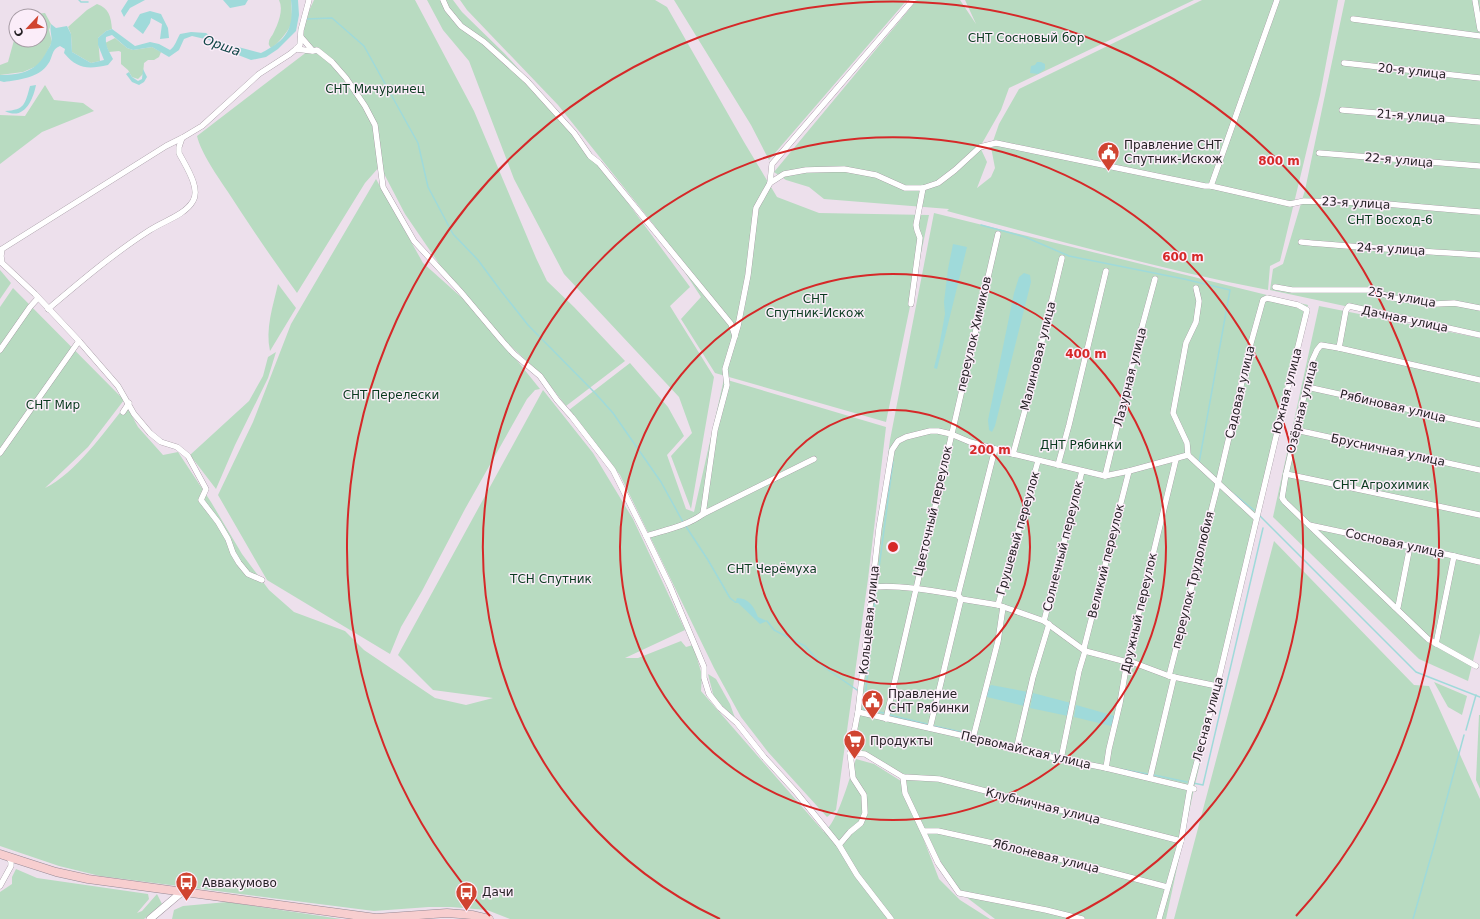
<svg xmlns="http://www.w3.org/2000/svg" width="1480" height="919" font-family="'DejaVu Sans',sans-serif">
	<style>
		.green { fill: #b8dbc1 }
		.water { fill: #9fdada }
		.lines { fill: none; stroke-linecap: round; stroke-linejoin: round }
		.stream { stroke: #9fdada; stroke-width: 1.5 }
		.minor-casing { stroke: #968994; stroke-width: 6 }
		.tertiary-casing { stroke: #968994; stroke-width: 8 }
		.secondary-casing { stroke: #968994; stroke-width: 9 }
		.minor { stroke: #fff; stroke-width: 5.5 }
		.tertiary { stroke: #fff; stroke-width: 7 }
		.secondary { stroke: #f7cecf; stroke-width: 8 }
		.ring { fill: none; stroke: #d62828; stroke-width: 2 }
		.labels { text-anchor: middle; stroke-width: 3; stroke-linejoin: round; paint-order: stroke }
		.park-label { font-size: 12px; fill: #093a1e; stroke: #fbedf9 }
		.street-label { font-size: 12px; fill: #262125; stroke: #fbedf9 }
		.poi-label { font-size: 12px; fill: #262125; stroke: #fbedf9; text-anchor: start }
		.water-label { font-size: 13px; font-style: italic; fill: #0e4445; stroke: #fbedf9 }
		.centre { fill: #d62828; stroke: #fbedf9; stroke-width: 2 }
		.ring-label { font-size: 12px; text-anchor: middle; font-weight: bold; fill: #d62828; stroke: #fbedf9; stroke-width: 3; stroke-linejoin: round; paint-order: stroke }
	</style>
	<rect width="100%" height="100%" fill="#ede0ec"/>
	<g class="green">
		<path d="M279 0H291C292 20 295 23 281 39 278 42 275 46 271 48 270 46 268 45 269 42 269 39 272 36 273 34 278 24 284 10 279 0Z"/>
		<path d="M314 0H415L474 111 536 258 547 281 574 307 625 361 566 406 541 374 506 342 444 271 405 214 380 166 365 183 297 293C273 260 250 226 228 192 218 177 201 153 197 136L308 51 300 30Z"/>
		<path d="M427 0H453L462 12 505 54 572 127 690 287 670 306 714 377 691 509 671 456 692 433 679 397 564 274 514 179 469 61 443 30Z"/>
		<path d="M460 0H655L667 7 744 142 777 197 819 213 929 215 886 422 715 373 681 319 701 297 654 225 558 105 467 10Z"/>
		<path d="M674 0H907L769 160 751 125Z"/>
		<path d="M917 0H960L976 24 965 0H1194L1009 88 1001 110 980 147 987 162 977 188 991 177 995 168 991 147 999 124 1019 89 1202 0H1338L1320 95 1280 261 1270 266 1268 290C1159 269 1053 239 947 211L949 209 824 199 809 187 786 180 774 172Z"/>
		<path d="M1345 0H1480V335L1270 290 1273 269 1283 264 1305 190Z"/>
		<path d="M97 4C109 8 111 17 112 29L106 31 98 38 100 61 91 63 72 52 71 34 68 27 87 10Z"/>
		<path d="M45 13 51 24 49 30 52 42 43 60 37 66 23 72 0 75V65L8 62 16 33V40H40V16H32L35 14Z"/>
		<path d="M115 38 127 48 133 50 152 47 161 52 159 57 154 60H148L144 63 143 74 138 79 132 77 128 70 121 64V52L119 51 109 52 105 43Z"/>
		<path d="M45 85 54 100 83 103 94 111 42 132 0 164V115L25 116Z"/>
		<path d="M376 179 423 263 479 313 540 389 535 390 527 399 465 509 422 591 401 627 390 654 267 580 218 495 253 422 291 324Z"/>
		<path d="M934 213 1308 305 1194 789 1166 919H995L953 887 899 776 864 756 850 751 890 440Z"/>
		<path d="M0 270 11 283 0 299Z"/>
		<path d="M278 284 296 308 270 351C265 329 273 306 278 284Z"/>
		<path d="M13 288 124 400 88 447 45 488C76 473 104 432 126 405L138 427 163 455 178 452 211 502 242 554 269 590 294 612 345 631 364 650 435 698 466 705 493 698 433 690 398 655 543 390 593 453 633 519 685 630 625 658H638L681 641 686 647 693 645 702 675 701 691 824 832C838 822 850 776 856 759L874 764 901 781 939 879 960 900 990 919H510L487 910 451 907H429L374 911 100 876 59 866 0 846V307Z"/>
		<path d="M1319 306 1480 338V633L1468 681 1419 659 1273 517Z"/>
		<path d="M276 352 268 378 235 445 216 489 190 455 249 401 263 376 268 357Z"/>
		<path d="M630 363 668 407 684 436 667 455 686 509 694 512 724 379 886 427 868 579 836 810 827 817 768 752 741 717 714 668 620 475 569 410Z"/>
		<path d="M1274 541 1414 685 1429 686 1480 799V919H1174Z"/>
		<path d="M708 674 716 679 730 704 735 718 714 698Z"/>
		<path d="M1434 682 1467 696 1462 715 1448 707Z"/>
		<path d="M1479 715H1480V789L1476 780Z"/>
		<path d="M16 869 37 878 148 894 149 899 137 913 142 911 157 894 162 904 144 919H0V892L12 884V877Z"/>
		<path d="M227 902 341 919H172L174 910 183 906Z"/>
	</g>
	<g class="water">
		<path d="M128 0H145L130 8 124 17 121 11Z"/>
		<path d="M223 0H248L245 5 230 8Z"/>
		<path d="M291 0H298L299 15 296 31 278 49 266 57 251 60 233 53 224 52 209 40 192 36 184 39 179 50 169 57 152 47 133 50 127 48 112 35 106 37C105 46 109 51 113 59L108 65C89 69 78 70 64 53L65 49 60 46C51 49 53 58 48 64 39 78 18 80 4 82L0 81V75C22 75 37 71 47 51 48 49 51 45 51 43 53 37 49 31 51 24L56 28 67 26 71 34 72 52 91 63 104 60 98 45V38L106 31 112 29 135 46 150 42 159 44 170 50C176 45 176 41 180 34L191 32 206 33 214 39 227 44 261 53C287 40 294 29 291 0Z"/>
		<path d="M150 11 161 14 168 28 169 38 160 39 162 24 151 18 150 23 143 34 133 26 140 14Z"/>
		<path d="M1037 62H1041L1045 64V69L1038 74 1030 73 1031 66 1035 65Z"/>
		<path d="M143 69 147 77 144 82 139 85 132 82 126 74 129 72 132 77 138 81 142 79Z"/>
		<path d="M36 85C33 100 24 121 5 111 25 110 25 104 30 86Z"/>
		<path d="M953 244 967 247 937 369 934 368 939 347 945 314 944 302 948 269Z"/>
		<path d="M1024 273 1030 275 1031 282 995 426 992 432 989 430 988 420 1014 293 1019 277Z"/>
		<path d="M737 598C749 598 754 607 758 617L767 621 760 624 738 603H735Z"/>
		<path d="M991 685 1028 692 1024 706 987 697V690Z"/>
		<path d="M1033 693 1071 703 1068 716 1030 708Z"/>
		<path d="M1076 705 1115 716 1111 726 1074 717Z"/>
	</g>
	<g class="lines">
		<g class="stream">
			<path d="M79 0 81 2H88"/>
			<path d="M306 19 332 18 364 46 418 143 428 187 453 234 478 260 501 291 528 325 596 394 613 413 661 482 683 522"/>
			<path d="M981 225 1025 237 1069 256 1184 279 1230 290 1199 463"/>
			<path d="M1234 494 1254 510"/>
			<path d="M1260 516 1416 672 1480 697"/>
			<path d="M685 525 708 560 730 598 735 602"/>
			<path d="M877 583 893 462"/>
			<path d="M876 591 864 709 884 713"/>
			<path d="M767 621 774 630 805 646 824 667 857 690"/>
			<path d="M890 715 927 724"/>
			<path d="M934 726 971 734"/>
			<path d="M1466 730 1476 695"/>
			<path d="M977 736 1014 746"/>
			<path d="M1021 747 1060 756"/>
			<path d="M1120 769 1148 774"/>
			<path d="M1154 775 1187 782"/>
			<path d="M1193 783 1203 785 1263 528"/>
			<path d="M1413 919 1434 846 1464 735"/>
		</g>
		<defs>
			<g id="minor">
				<path d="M443 0 447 9 461 26 484 42 527 81 574 133 590 156 599 163 731 324 735 336"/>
				<path d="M1475 0 1480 29"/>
				<path d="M1353 19 1480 36"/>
				<path d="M301 37 313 51 317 50 332 62 346 78 365 106 375 125 383 187 414 241 460 291 503 342 514 354 540 376 557 400 572 417 613 470 646 536"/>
				<path d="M296 49 312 51"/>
				<path d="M1344 63 1480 78"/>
				<path d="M1342 110 1480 122"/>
				<path d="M1319 153 1480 166"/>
				<path d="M770 183 784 174 806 170 844 169 876 175 905 188H923L938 183 955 170 980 147 996 143 1205 186H1211L1290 204 1304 201 1375 203 1480 212"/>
				<path d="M1211 186 1277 0"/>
				<path d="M1301 242C1361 248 1420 251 1480 255"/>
				<path d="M1275 287 1292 290H1371L1394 298 1436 304 1454 303 1480 308"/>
				<path d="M911 304 920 238 917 230 916 225 923 188"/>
				<path d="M48 309C81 281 114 253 150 230 164 221 185 215 193 201 201 188 185 165 179 153V147L182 138"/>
				<path d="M1339 348 1346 310 1349 306 1480 335"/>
				<path d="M0 350 30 307 38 298"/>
				<path d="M1307 387 1480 425"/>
				<path d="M123 412 129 403"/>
				<path d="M1296 430 1480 470"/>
				<path d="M0 453 79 341"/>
				<path d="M1013 454 1028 399 1062 258"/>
				<path d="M1188 455 1187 443 1173 413 1186 343 1196 322 1199 301 1196 288"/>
				<path d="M1058 465 1069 425 1106 271"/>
				<path d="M1286 474 1480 515"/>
				<path d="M1105 476 1136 349 1155 279"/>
				<path d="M703 514 814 459"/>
				<path d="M1309 525 1454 556 1480 562"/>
				<path d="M262 580 248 574 239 563 233 553 228 539 218 522 201 500 206 489 188 456 177 447 161 442 150 433 134 414 118 386 79 341 35 294 2 263 1 256 2 249 166 146 182 138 202 126 259 74 290 54 296 49 300 45 301 30 309 0"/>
				<path d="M873 587C902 585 929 590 958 595L961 599 998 605 1044 621 1085 651 1127 662 1129 661 1169 676 1217 686"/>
				<path d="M958 595 995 449"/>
				<path d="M998 605 1038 461"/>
				<path d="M1395 607H1398L1410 546"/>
				<path d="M1044 621 1082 471"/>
				<path d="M1436 644 1454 556"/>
				<path d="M1476 666 1428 639 1285 502 1282 498 1286 474 1312 361 1317 350 1321 345 1339 348 1480 380"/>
				<path d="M858 712 973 738 1016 750 1106 768 1194 789"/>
				<path d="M886 719 998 234"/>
				<path d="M930 728 961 599"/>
				<path d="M973 738 998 641 1003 607"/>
				<path d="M1016 750 1033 677 1049 624"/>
				<path d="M850 753 865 754 903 777 939 779 1181 841"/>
				<path d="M1061 759 1079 671 1085 651 1084 648 1129 471"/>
				<path d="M1106 768 1109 749 1120 703 1127 662 1176 459"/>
				<path d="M903 777 905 793 938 863 959 893 1046 910 1082 919"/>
				<path d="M1150 778 1174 677"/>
				<path d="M924 831H938L1033 852 1167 887"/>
				<path d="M839 845 850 832 861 823 865 813 864 795 853 778 850 753 858 712 879 528 892 450 898 441 906 437 930 431H938L951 434 970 442 1013 454 1105 476 1129 471 1188 455 1256 518"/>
				<path d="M0 886 11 866V862L9 857"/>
				<path d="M891 919 857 875 839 845 796 792 764 757 737 723 720 708 709 694 704 678V667L670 586 646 536C665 530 687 526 703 514L715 430 727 385 725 369 738 326 748 275 756 208 770 183 772 164 913 0"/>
				<path d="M1159 919 1181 841 1190 788 1217 686 1279 424 1307 310 1298 305 1267 298 1263 300 1251 343 1218 484 1169 676"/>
			</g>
			<path id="tertiary" d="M150 919 183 891"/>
			<path id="secondary" d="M0 854 56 872 88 879 376 918 447 913 472 915 489 919"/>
		</defs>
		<use href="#minor" class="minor-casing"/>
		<use href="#tertiary" class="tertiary-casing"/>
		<use href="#secondary" class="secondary-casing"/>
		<use href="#minor" class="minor"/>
		<use href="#tertiary" class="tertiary"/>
		<use href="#secondary" class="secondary"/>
	</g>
	<g class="ring">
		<circle cx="893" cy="547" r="137"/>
		<circle cx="893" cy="547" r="273"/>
		<path d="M720 919A410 410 0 1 1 1066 919"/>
		<path d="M490 916A546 546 0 1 1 1296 916"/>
	</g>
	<defs>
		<symbol id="civic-pin" viewBox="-11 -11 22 30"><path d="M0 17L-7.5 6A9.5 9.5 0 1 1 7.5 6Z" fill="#d04430" stroke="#fbedf9"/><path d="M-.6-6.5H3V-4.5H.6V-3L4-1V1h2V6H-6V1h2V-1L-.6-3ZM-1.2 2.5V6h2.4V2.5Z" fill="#fff"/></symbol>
		<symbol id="supermarket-pin" viewBox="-11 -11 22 30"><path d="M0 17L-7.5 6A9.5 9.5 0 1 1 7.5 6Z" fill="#d04430" stroke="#fbedf9"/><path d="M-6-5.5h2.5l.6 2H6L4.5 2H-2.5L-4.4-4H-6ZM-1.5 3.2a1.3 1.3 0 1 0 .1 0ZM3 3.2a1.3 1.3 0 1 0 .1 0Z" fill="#fff"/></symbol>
		<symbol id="bus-pin" viewBox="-11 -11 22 30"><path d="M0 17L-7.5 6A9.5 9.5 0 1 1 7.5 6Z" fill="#d04430" stroke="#fbedf9"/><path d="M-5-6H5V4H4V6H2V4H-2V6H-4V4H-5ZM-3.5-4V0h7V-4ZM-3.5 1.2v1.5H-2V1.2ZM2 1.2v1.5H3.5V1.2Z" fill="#fff"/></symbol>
	</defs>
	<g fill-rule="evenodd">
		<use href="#civic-pin" x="1096" y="140" width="25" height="34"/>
		<use href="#civic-pin" x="860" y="688" width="25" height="34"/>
		<use href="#supermarket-pin" x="842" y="728" width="25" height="34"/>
		<use href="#bus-pin" x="174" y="870" width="25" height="34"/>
		<use href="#bus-pin" x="454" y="880" width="25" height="34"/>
	</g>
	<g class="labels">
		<g class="park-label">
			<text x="1026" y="42">СНТ Сосновый бор</text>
			<text x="375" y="93">СНТ Мичуринец</text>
			<text x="1390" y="224">СНТ Восход-6</text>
			<text x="815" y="303">СНТ<tspan x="815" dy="14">Спутник-Искож</tspan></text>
			<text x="391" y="399">СНТ Перелески</text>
			<text x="53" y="409">СНТ Мир</text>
			<text x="1081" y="449">ДНТ Рябинки</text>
			<text x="1381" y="489">СНТ Агрохимик</text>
			<text x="772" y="573">СНТ Черёмуха</text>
			<text x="551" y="583">ТСН Спутник</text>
		</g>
		<g class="street-label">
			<text transform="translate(1412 71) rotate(6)" y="4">20-я улица</text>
			<text transform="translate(1411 116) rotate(4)" y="4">21-я улица</text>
			<text transform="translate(1399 160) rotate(5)" y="4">22-я улица</text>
			<text transform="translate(1356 203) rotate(3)" y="4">23-я улица</text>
			<text transform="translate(1391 249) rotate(3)" y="4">24-я улица</text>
			<text transform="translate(1402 297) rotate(10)" y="4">25-я улица</text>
			<text transform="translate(1405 319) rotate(12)" y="4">Дачная улица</text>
			<text transform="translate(974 334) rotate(-77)" y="4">переулок Химиков</text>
			<text transform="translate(1038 356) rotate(-76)" y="4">Малиновая улица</text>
			<text transform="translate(1130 377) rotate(-76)" y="4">Лазурная улица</text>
			<text transform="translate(1287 391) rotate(-76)" y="4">Южная улица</text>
			<text transform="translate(1240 392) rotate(-77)" y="4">Садовая улица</text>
			<text transform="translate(1393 406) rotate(13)" y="4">Рябиновая улица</text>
			<text transform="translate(1302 407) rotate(-76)" y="4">Озёрная улица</text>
			<text transform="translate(1388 450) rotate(12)" y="4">Брусничная улица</text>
			<text transform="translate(933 511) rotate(-77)" y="4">Цветочный переулок</text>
			<text transform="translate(1018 533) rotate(-74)" y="4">Грушевый переулок</text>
			<text transform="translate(1395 543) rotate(12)" y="4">Сосновая улица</text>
			<text transform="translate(1063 546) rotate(-76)" y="4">Солнечный переулок</text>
			<text transform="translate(1106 561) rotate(-76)" y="4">Великий переулок</text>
			<text transform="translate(1193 580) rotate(-76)" y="4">переулок Трудолюбия</text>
			<text transform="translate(1139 613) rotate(-77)" y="4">Дружный переулок</text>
			<text transform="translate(869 620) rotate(-84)" y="4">Кольцевая улица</text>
			<text transform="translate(1208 719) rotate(-75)" y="4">Лесная улица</text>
			<text transform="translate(1026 750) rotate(13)" y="4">Первомайская улица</text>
			<text transform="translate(1043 806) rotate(14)" y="4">Клубничная улица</text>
			<text transform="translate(1046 856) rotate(14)" y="4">Яблоневая улица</text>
		</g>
		<g class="poi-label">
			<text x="1124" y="149">Правление СНТ<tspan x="1124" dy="14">Спутник-Искож</tspan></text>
			<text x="888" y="698">Правление<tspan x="888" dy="14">СНТ Рябинки</tspan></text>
			<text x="870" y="745">Продукты</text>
			<text x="202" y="887">Аввакумово</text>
			<text x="482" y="896">Дачи</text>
		</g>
		<g class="water-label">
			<text transform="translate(222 45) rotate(19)" y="5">Орша</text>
		</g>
	</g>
	<circle cx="893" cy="547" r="6" class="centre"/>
	<g class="ring-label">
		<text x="1279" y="165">800 m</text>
		<text x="1183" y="261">600 m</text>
		<text x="1086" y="358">400 m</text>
		<text x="990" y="454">200 m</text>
	</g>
	<g transform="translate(28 28) rotate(244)"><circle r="19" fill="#fbedf9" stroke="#a69ba4"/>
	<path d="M0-3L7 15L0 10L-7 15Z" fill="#d04430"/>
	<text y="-6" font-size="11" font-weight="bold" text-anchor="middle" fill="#262125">С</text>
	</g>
</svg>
